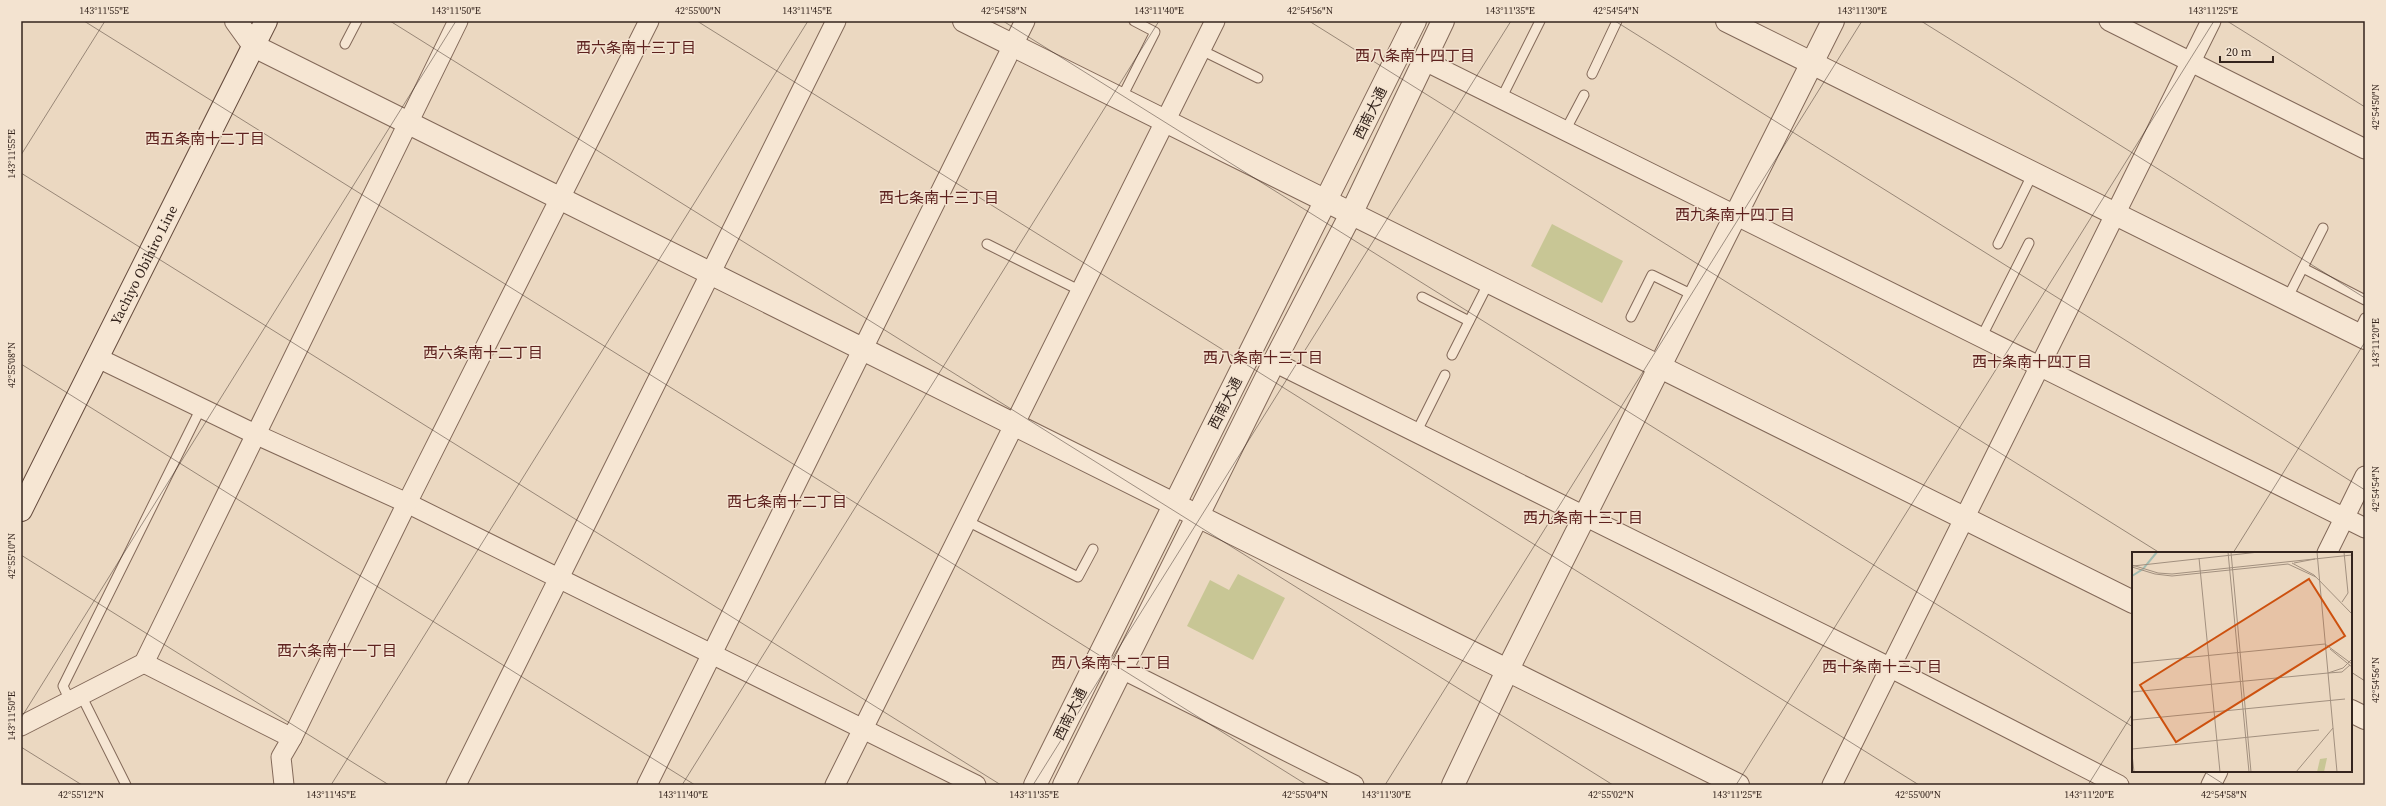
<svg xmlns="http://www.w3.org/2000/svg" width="2386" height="806" font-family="'Source Serif 4','Noto Sans JP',serif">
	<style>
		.green { fill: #c8c695 }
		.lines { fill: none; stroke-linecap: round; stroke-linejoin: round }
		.service-casing { stroke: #836959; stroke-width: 11 }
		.minor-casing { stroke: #836959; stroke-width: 21 }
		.tertiary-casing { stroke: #836959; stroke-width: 24 }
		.secondary-casing { stroke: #654b3d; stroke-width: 24 }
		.service { stroke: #f6e6d3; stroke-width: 9 }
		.minor { stroke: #f6e6d3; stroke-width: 19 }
		.tertiary { stroke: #f6e6d3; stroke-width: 22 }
		.secondary { stroke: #f6e6d3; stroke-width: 22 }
		.ticks { fill: none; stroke: #34241d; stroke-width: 1; stroke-opacity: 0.45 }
		.labels { text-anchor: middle; stroke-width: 3; stroke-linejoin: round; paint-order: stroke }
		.street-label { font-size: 14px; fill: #34241d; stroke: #f3e3d0 }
		.neighbourhood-label { font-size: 15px; fill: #5e221f; stroke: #f3e3d0 }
		.inset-river { fill: none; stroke: #a3bdb2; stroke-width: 2 }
		.inset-road { fill: none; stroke: #a2907f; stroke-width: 1 }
		.view { fill: #cd510f; fill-opacity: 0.15; stroke: #cd510f; stroke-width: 2 }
		.inset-edge { fill: none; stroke: #34241d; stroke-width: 2 }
		.neatline { fill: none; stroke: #34241d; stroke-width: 1.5 }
		.ticks-label { font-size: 10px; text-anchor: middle; fill: #34241d }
	</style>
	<rect width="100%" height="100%" fill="#ebd8c1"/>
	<g class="green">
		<path d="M1552 224 1623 261 1602 303 1531 266Z"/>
		<path d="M1238 574 1285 598 1253 660 1187 626 1210 580 1229 590Z"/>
	</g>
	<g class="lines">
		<defs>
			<g id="service">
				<path d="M345 44 357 21"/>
				<path d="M1201 50 1258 78"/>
				<path d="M1592 74 1617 21"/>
				<path d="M1121 99 1155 32 1134 21"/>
				<path d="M1501 99 1540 21"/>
				<path d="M1565 131 1584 95"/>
				<path d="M987 244 1081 291"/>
				<path d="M1998 244 2033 173"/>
				<path d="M2303 268 2365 300"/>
				<path d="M1422 297 1469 321"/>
				<path d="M2287 299 2323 228"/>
				<path d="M1631 317 1652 275 1695 296"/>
				<path d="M2357 334 2365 318"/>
				<path d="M1981 338 2029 243"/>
				<path d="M1452 355 1489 282"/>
				<path d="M1416 433 1445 375"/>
				<path d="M967 521 1078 577 1093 549"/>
				<path d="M81 695 126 785"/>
				<path d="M70 701 63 686 201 408"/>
			</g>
			<g id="minor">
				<path d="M2109 21 2365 149"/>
				<path d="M1423 60 2365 528"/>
				<path d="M98 358 257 435 407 503 976 785"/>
				<path d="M1274 362 1891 668 2119 785"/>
				<path d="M2327 553 2365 476"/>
				<path d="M144 663 292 738 407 503 649 21"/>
				<path d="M1122 669 1354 785"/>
				<path d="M21 726 144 663 458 21"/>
				<path d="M284 785 281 757 292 738"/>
				<path d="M456 785 836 21"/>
				<path d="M647 785 1025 21"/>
				<path d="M835 785 1215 21"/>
				<path d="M1832 785 2211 21"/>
				<path d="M2211 785 2218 771"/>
			</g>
			<g id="tertiary">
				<path d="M236 21 254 46 1738 785"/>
				<path d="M964 21 2133 602"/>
				<path d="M1727 21 2365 338"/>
				<path d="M2351 711 2365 718"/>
				<path d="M1035 785 1415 21"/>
				<path d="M1064 785 1274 362 1351 214 1443 21"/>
				<path d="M1453 785 1507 671 1833 21"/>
			</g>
			<g id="secondary">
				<path id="s1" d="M21 510 266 21"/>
			</g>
		</defs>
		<use href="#service" class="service-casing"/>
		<use href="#minor" class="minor-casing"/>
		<use href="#tertiary" class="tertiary-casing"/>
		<use href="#secondary" class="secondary-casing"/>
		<use href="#service" class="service"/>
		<use href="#minor" class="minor"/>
		<use href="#tertiary" class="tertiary"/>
		<use href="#secondary" class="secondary"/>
	</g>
	<path class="ticks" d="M84 21 1307 785M390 21 1613 785M697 21 1919 785M1003 21 2133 727M1309 21 2160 553M1615 21 2365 490M1921 21 2365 298M2227 21 2365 107M21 155 105 21M21 173 1001 785M21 364 695 785M2233 553 2365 342M21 555 389 785M2351 672 2365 681M21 718 456 21M21 747 82 785M2203 771 2225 785M331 785 808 21M682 785 1159 21M1033 785 1511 21M1385 785 1862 21M1736 785 2214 21M2088 785 2133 713"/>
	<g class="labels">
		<g class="street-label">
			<text transform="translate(1370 113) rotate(-64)" y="5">西南大通</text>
			<text dy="5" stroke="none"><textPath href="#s1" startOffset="274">Yachiyo Obihiro Line</textPath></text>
			<text transform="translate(1225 403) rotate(-63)" y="5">西南大通</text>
			<text transform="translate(1070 714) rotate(-64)" y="5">西南大通</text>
		</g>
		<g class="neighbourhood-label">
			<text x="636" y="53">西六条南十三丁目</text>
			<text x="1415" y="61">西八条南十四丁目</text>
			<text x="205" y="144">西五条南十二丁目</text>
			<text x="939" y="203">西七条南十三丁目</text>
			<text x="1735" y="220">西九条南十四丁目</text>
			<text x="483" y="358">西六条南十二丁目</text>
			<text x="1263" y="363">西八条南十三丁目</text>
			<text x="2032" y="367">西十条南十四丁目</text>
			<text x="787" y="507">西七条南十二丁目</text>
			<text x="1583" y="523">西九条南十三丁目</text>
			<text x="337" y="656">西六条南十一丁目</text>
			<text x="1111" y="668">西八条南十二丁目</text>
			<text x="1882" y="672">西十条南十三丁目</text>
		</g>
	</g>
	<g transform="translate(2132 552)">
		<rect width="220" height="220" fill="#ebd8c1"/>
		<path d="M195 206 192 220H185L188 207Z" fill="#c8c695"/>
		<path class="inset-river" d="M0 24 11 17 25 0"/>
		<path class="inset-road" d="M96 0 117 220M99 0 119 220M67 6 88 220M160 11 182 23 220 62M162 11 183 7M0 13 26 21 40 22 220 3M1 14 127 0M0 15 23 22 40 24 156 12 184 25M210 50 216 41 212 0M198 97 220 115M0 111 193 92 220 112M196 121 210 120 218 113M0 140 196 121 211 116 220 107M0 168 213 147M201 176 205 220M0 197 187 178M0 202 2 220M164 220 201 176 185 0"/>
		<path class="view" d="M177 27 213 84 44 190 8 133Z"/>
		<rect width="220" height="220" class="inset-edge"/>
	</g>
	<rect width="2386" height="806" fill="none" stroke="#f3e3d0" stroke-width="44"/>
	<path d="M2220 56v6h53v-6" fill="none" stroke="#34241d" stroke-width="2"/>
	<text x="2226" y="56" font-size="12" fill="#34241d" stroke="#f3e3d0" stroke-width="3" paint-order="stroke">20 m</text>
	<rect x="22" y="22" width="2342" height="762" class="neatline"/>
	<g class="ticks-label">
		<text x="104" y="14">143°11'55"E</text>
		<text x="456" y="14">143°11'50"E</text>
		<text x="698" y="14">42°55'00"N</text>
		<text x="807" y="14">143°11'45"E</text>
		<text x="1004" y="14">42°54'58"N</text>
		<text x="1159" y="14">143°11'40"E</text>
		<text x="1310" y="14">42°54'56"N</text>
		<text x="1510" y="14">143°11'35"E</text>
		<text x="1616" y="14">42°54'54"N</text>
		<text x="1862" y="14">143°11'30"E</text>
		<text x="2213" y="14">143°11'25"E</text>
		<text transform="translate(2375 107) rotate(-90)" y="4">42°54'50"N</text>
		<text transform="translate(11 154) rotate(-90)" y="4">143°11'55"E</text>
		<text transform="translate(2375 343) rotate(-90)" y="4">143°11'20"E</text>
		<text transform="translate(11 365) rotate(-90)" y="4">42°55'08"N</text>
		<text transform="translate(2375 489) rotate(-90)" y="4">42°54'54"N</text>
		<text transform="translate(11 556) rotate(-90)" y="4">42°55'10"N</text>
		<text transform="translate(2375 680) rotate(-90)" y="4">42°54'56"N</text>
		<text transform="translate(11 716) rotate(-90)" y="4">143°11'50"E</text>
		<text x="81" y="798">42°55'12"N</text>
		<text x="331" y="798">143°11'45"E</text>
		<text x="683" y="798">143°11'40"E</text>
		<text x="1034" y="798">143°11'35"E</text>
		<text x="1305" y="798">42°55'04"N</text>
		<text x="1386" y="798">143°11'30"E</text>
		<text x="1611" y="798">42°55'02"N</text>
		<text x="1737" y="798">143°11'25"E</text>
		<text x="1918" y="798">42°55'00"N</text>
		<text x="2089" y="798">143°11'20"E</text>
		<text x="2224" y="798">42°54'58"N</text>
	</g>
</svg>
